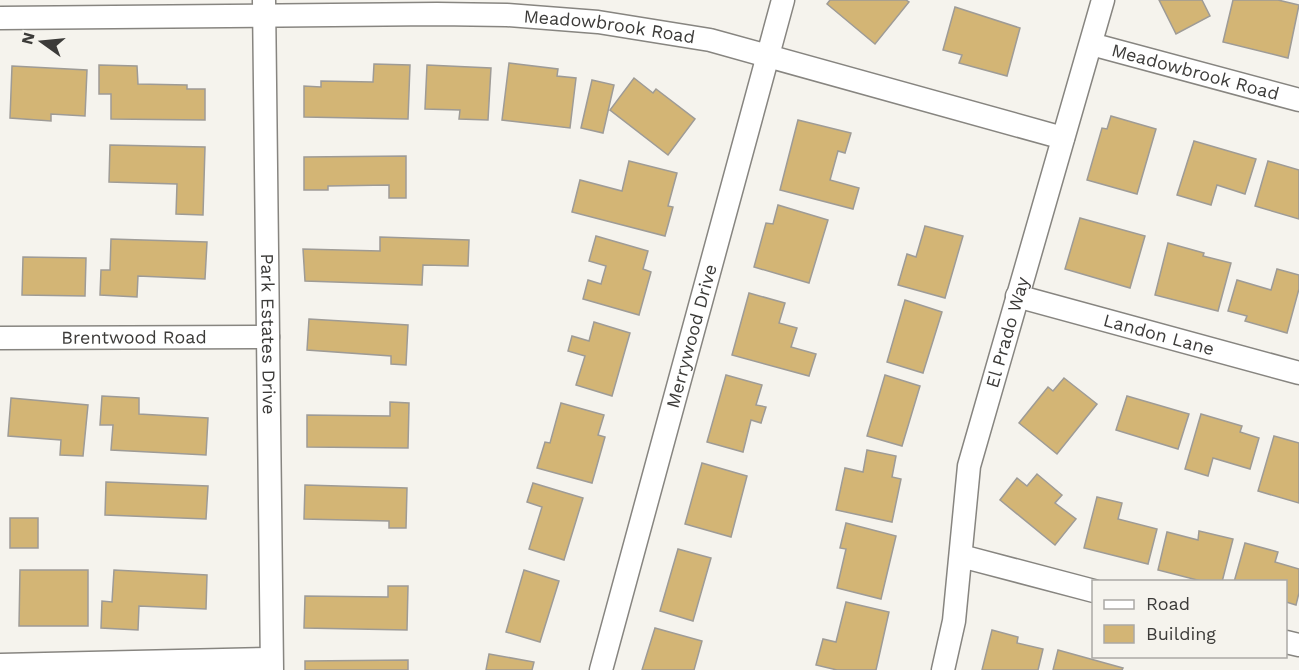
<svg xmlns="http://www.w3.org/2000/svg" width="1299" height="670" font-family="'Work Sans',sans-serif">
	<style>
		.building { fill: #d3b575; stroke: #9e9b96; stroke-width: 1.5 }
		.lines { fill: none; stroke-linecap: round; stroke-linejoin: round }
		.street-casing { stroke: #878580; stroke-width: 25 }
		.street { stroke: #fff; stroke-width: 22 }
		.labels { text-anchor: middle; stroke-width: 4.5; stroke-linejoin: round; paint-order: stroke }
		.street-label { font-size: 18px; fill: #3c3b39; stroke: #f5f3ed }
	</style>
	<rect width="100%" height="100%" fill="#f5f3ed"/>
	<g class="building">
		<path d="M830 0H906L909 2 875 44 827 4Z"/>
		<path d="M1159 0H1202L1210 16 1176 34Z"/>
		<path d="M1233 0H1278L1299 5 1288 58 1223 42Z"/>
		<path d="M955 7 1020 28 1007 76 959 63 962 55 943 50Z"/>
		<path d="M509 63 558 69 557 76 576 78 570 128 502 120Z"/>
		<path d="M374 64 410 65 408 119 304 117V86L321 87V81L373 82Z"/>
		<path d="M99 65 137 66 138 84 187 85V89H205V120L111 119V94H99Z"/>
		<path d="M427 65 491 68 488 120 459 119 460 110 425 109Z"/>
		<path d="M12 66 87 70 85 116 51 114V121L10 118Z"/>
		<path d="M634 78 653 93 656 89 695 119 668 155 610 110Z"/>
		<path d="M592 80 614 85 603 133 581 128Z"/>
		<path d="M1111 116 1156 129 1137 194 1087 180 1102 128 1107 129Z"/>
		<path d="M798 120 851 133 845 153 838 151 830 180 859 188 853 209 780 190Z"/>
		<path d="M1194 141 1256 159 1245 194 1217 185 1211 205 1177 195Z"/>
		<path d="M110 145 205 147 203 215 176 214 177 184 109 182Z"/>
		<path d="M406 156V198H389V185L328 186V190H304V157Z"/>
		<path d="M629 161 677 173 668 206 673 207 665 236 572 212 580 180 622 191Z"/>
		<path d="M1268 161 1299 170V219L1255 206Z"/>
		<path d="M778 205 828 220 809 283 754 267 766 223 773 224Z"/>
		<path d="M1080 218 1145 236 1130 288 1065 269Z"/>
		<path d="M925 226 963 236 945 298 898 285 907 254 916 257Z"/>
		<path d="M596 236 648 251 643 269 651 272 639 315 583 299 588 280 601 284 606 266 589 261Z"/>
		<path d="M380 237 469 240 468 266 423 265 422 285 305 281 303 249 380 251Z"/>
		<path d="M111 239 207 242 205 279 138 276 137 297 100 295 101 270H110Z"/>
		<path d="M1168 243 1204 253 1203 256 1231 263 1218 311 1155 295Z"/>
		<path d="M23 257 86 258 85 296 22 295Z"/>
		<path d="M1277 269 1299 275V289L1287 333 1245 321 1247 316 1228 311 1237 280 1271 290Z"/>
		<path d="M749 293 785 303 779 323 797 328 791 347 816 354 809 376 732 355Z"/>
		<path d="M905 300 942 312 923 373 887 362Z"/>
		<path d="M309 319 408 325 406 365 391 364V356L307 350Z"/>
		<path d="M594 322 630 333 612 396 576 385 585 356 568 351 572 336 589 341Z"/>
		<path d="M726 375 762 385 756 405 766 407 761 423 751 420 743 452 707 442Z"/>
		<path d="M885 375 920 386 902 446 867 436Z"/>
		<path d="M1064 378 1097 404 1057 454 1019 423 1048 387 1053 391Z"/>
		<path d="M102 396 139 398V414L208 418 206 455 111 450 113 425H100Z"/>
		<path d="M1127 396 1189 414 1178 449 1116 430Z"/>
		<path d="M11 398 88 405 83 456 60 455 61 440 8 436Z"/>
		<path d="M390 402 409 403 408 448 307 447V415L390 416Z"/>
		<path d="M561 403 604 415 598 435 605 437 592 483 537 468 545 442 550 443Z"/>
		<path d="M1201 414 1242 426 1240 432 1259 438 1250 469 1213 458 1208 476 1185 469Z"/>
		<path d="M1274 436 1299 443V503L1258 491Z"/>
		<path d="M867 450 896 456 892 477 901 479 892 522 836 510 845 468 863 472Z"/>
		<path d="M702 463 747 476 731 537 685 524Z"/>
		<path d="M1037 474 1062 495 1055 503 1076 519 1055 545 1000 500 1017 478 1027 486Z"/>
		<path d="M106 482 208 486 206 519 105 515Z"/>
		<path d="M533 483 583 498 564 560 529 549 542 507 527 502Z"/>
		<path d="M305 485 407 488 406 528H389V521L304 519Z"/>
		<path d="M1097 497 1122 503 1118 519 1157 529 1148 564 1084 548Z"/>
		<rect x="10" y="518" width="28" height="30"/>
		<path d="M846 523 896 536 881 599 837 588 846 549 840 548Z"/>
		<path d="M1199 531 1233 539 1222 582H1205L1158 570 1167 532 1198 540Z"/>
		<path d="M1245 543 1278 552 1275 562 1299 569V593L1296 605 1286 602V582H1234Z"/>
		<path d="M678 549 711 558 693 621 660 611Z"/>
		<path d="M20 570H88V626H19Z"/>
		<path d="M114 570 207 575 206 609 139 606 138 630 101 628 102 601 112 602Z"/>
		<path d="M524 570 559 581 540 642 506 632Z"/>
		<path d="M388 586H408L407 630 304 628 305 596 388 597Z"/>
		<path d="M846 602 889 612 876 670H837L816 665 823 639 836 642Z"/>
		<path d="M655 628 702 641 694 670H642Z"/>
		<path d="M992 630 1018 637 1017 643 1043 649 1038 670H982Z"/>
		<path d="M1058 650 1123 668 1122 670H1053Z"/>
		<path d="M489 654 534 662 532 670H486Z"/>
		<path d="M408 660V670H305V661Z"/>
	</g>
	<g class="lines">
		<defs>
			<g id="street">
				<path id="s1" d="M264 0 272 670"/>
				<path id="s2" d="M0 18 437 14 507 15 598 22 710 40 1063 138"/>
				<path id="s3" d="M1091 44 1299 100"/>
				<path id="s4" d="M1017 296 1299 373"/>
				<path id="s5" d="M0 338 268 337"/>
				<path d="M961 556 1094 591"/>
				<path d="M1286 642 1299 645"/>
				<path d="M0 665 271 659"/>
				<path id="s6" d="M601 670 783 0"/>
				<path id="s7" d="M943 670 954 621 969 466 1103 0"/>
			</g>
		</defs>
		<use href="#street" class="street-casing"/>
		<use href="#street" class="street"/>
	</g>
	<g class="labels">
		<g class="street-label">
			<text dy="6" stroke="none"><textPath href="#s2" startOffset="610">Meadowbrook Road</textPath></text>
			<text dy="6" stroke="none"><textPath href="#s3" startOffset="108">Meadowbrook Road</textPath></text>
			<text dy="6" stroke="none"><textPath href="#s7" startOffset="345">El Prado Way</textPath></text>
			<text dy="6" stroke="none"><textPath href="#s1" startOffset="334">Park Estates Drive</textPath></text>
			<text dy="6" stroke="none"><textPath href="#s6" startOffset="346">Merrywood Drive</textPath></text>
			<text dy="6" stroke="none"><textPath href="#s4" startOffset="147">Landon Lane</textPath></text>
			<text dy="6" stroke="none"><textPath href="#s5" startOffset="134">Brentwood Road</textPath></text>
		</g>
	</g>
	<rect x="1092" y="580" width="195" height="78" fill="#f5f3ed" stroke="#aba9a5" stroke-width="1.5"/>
	<rect x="1104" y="600" width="30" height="9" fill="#ffffff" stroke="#aba9a5" stroke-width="1.5"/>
	<text x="1146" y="610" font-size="18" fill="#3c3b39">Road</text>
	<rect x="1104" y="625" width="30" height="18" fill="#d3b575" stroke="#aba9a5" stroke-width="1.5"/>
	<text x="1146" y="640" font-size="18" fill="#3c3b39">Building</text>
	<g transform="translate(42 42) rotate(285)" stroke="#f5f3ed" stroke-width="4.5" paint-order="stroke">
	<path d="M0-4.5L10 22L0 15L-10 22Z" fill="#3c3b39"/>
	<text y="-9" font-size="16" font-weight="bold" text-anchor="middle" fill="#3c3b39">N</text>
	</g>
</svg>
